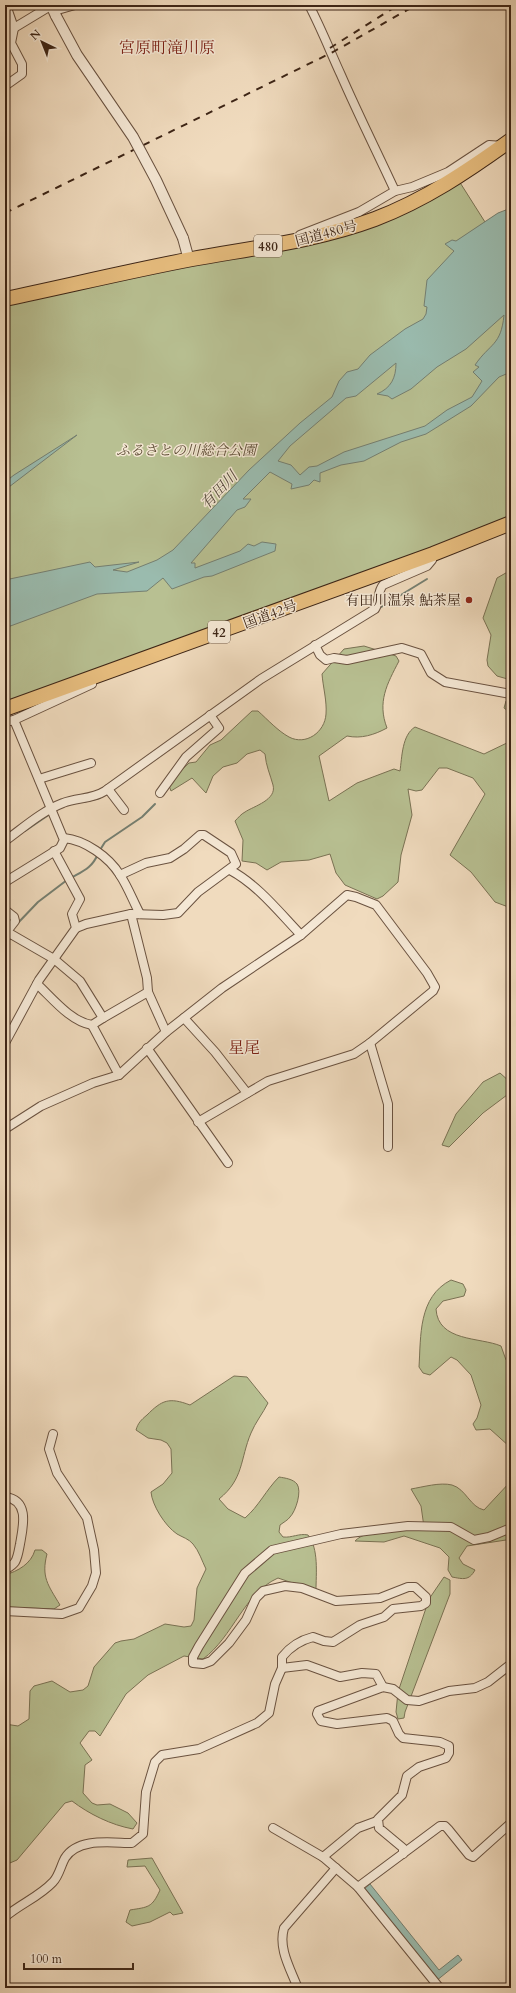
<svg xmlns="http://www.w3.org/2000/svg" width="516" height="1993" font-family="Cardo,'Noto Serif JP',serif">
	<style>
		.green { fill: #b8c092; stroke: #7a7254 }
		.water { fill: #9abbae; stroke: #757f71; fill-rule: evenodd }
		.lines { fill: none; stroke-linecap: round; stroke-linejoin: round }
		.stream { stroke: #757f71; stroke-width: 2 }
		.minor-casing { stroke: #6a5240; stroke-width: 10 }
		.tertiary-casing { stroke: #6a5240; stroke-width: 12 }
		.trunk-casing { stroke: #3d2516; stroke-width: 16 }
		.minor { stroke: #f5e8d5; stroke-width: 8 }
		.tertiary { stroke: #f5e8d5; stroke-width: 10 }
		.trunk { stroke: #e8be7f; stroke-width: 14 }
		.rail { stroke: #3d2516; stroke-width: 2; stroke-dasharray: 7 7; stroke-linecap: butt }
		.tertiary-bridge-casing { stroke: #6a5240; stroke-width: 12; stroke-linecap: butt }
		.tertiary-bridge { stroke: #f5e8d5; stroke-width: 10 }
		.poi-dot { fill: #8f2418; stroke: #f5e8d5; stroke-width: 1.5 }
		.labels { text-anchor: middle; stroke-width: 3; stroke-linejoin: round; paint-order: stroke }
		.shield { fill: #f5e8d5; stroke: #74604f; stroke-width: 1 }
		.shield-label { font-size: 13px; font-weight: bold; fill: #3d2516 }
		.street-label { font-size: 14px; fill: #3d2516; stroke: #f5e8d5 }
		.park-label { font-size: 14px; font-style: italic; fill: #5c4c35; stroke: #f5e8d5 }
		.poi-label { font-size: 14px; fill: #3d2516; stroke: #f5e8d5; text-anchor: end }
		.water-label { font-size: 15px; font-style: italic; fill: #544a3c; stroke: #f5e8d5 }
		.quarter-label { font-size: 16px; fill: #7a1f14; stroke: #f5e8d5 }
	</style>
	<rect width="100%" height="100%" fill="#f0dbbe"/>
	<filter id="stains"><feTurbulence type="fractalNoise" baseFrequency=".005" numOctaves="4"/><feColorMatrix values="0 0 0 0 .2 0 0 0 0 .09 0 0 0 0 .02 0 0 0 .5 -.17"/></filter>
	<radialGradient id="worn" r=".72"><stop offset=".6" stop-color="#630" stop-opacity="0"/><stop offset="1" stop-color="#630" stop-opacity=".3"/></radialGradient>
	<g class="green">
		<path d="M459 181 511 263V518L5 706V303L299 244Z"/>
		<path d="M511 570V680L497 676 488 666 487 660 491 635 483 618 497 578Z"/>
		<path d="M364 646 396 656 399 661C387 684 377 702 387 728 374 735 361 739 347 736L319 756 329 801 357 783 394 769 400 771C402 757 402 735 415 727L484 754 511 741V908L495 902 471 872 450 855 485 794 473 778 447 768H439L422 790 416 791 408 789 412 815 401 855 398 882 383 896 377 899 345 885 336 873 330 854 309 860 281 862 267 870 256 863 242 861 243 840 235 821C238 818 241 814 245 812 254 806 277 800 273 785 270 774 266 766 265 754L260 750 247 754 237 763 223 767 213 776 206 793 192 778 171 791 168 783 189 763 196 762 210 745 221 740 252 711H258C268 720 278 731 289 737 306 746 325 732 326 714 327 701 323 687 322 674L344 649Z"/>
		<path d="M511 696V713L504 708 506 701Z"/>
		<path d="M500 1073 510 1082 511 1092 483 1113 449 1147 442 1145 456 1114 483 1082Z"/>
		<path d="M451 1280 463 1284 466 1290 464 1296 443 1301 436 1309C438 1342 480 1337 501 1346L506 1360 511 1359V1453L510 1447 490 1429 476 1430 473 1424 477 1418 481 1405 471 1375 457 1360 451 1357 430 1375 423 1373 419 1367C421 1336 418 1297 451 1280Z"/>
		<path d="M234 1376 247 1377 268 1403C263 1413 255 1423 251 1433 240 1459 244 1479 219 1499L228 1509 245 1518C259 1506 266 1490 279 1477 285 1478 293 1479 297 1484 302 1491 296 1511 290 1517 288 1520 284 1522 280 1525L279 1532 283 1537C292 1538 299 1533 308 1535 319 1549 316 1573 316 1591L278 1578C244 1593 233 1637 203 1659L184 1656 148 1675 126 1694 100 1736 95 1731H89L80 1743 92 1760 85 1765 83 1793 92 1803 97 1805 110 1804 128 1813 137 1823 133 1829C111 1825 89 1814 72 1801L65 1803 17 1860 5 1865V1724L18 1726 29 1719 30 1691 34 1686 52 1681 70 1692 83 1690 88 1686 94 1667 115 1643 121 1641 134 1639 165 1624 184 1627 191 1626 194 1620 197 1588 206 1569C202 1561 199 1551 193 1544 189 1539 182 1537 177 1534 165 1526 152 1505 151 1492L163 1484 172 1473 171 1449 167 1443 161 1440 148 1438 136 1430C138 1423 141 1420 147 1415 162 1400 169 1397 190 1405Z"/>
		<path d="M511 1481V1542L506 1540 467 1546 459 1558 463 1564 475 1570C469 1581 463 1579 452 1577L448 1570 449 1557 440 1548 404 1536 384 1542 355 1541C367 1528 407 1529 424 1527L421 1506 411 1489C423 1487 440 1482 452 1485 466 1489 470 1507 484 1510Z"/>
		<path d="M35 1550H42L47 1554C41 1577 48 1585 60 1605L54 1609 5 1607V1575C18 1571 31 1564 35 1550Z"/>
		<path d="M444 1577 450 1580V1594L405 1712 404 1718 398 1719 396 1712 398 1692 429 1599Z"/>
		<path d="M152 1858 183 1913 173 1915 170 1912 150 1922 132 1926 126 1922 130 1910C148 1907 152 1908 160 1890L145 1866 127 1867 128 1860Z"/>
	</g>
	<g class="water">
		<path d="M511 208V372L499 377 471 406 426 434 401 442 364 461 341 465 320 473V482L314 480 309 485 291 489 292 484 270 472 243 499H251L245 507 237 510 191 563H195V568L240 551 248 544 254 546 262 542 276 544 275 551 212 576 204 577 172 589 163 578 147 591 97 594 5 628V580L90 562 95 567 139 562 113 570 127 572 157 560 173 550 249 470 300 423 332 397 339 381 347 372 358 369 370 355 405 329 423 319 426 314 427 307 424 306 427 280 454 251 445 244 452 240 456 241 498 213ZM504 315C501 346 490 343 475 365L479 367 473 372 482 381 472 397 447 410 425 426 344 452 317 466 309 467 300 475 291 465 278 461 290 446 346 398 356 396 396 363C396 378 391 388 377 394L388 396 392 399 411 389 437 367 466 349Z"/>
		<path d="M77 435 5 490V482L14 475Z"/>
		<path d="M370 1884 439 1970 458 1955 462 1960 436 1981 363 1890Z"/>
	</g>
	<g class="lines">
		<g class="stream">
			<path d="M378 609 427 579"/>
			<path d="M83 802 100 798"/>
			<path d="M25 831 50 814"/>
			<path d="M100 850 105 842 142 817 155 804"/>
			<path d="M71 878C83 871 92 868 98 854"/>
			<path d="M16 925 38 902 67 880"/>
			<path d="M510 1988 511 1986"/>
		</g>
		<defs>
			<g id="minor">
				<path d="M54 11 75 5"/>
				<path d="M14 28 52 5"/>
				<path d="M5 86 22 74V64L11 43 14 28 6 5"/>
				<path d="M395 191 412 187 448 172 489 145 503 146"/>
				<path d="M300 235 359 212 395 191C377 152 358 114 341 75 330 51 321 28 309 5"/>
				<path d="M315 645 320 655 326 660 334 658 347 660 402 648 421 654 431 673 445 682 511 694"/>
				<path d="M5 722 14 720 92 684"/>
				<path d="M39 779 91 763"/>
				<path d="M108 789 124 810"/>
				<path d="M160 793 186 757 219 728 210 715"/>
				<path d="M64 838C85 840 109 857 120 875 128 887 133 901 140 914"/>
				<path d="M5 841C23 828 42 811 63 803 77 797 91 800 105 791L261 679 375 609C380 601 377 592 383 585L427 566 432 560 433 554"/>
				<path d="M230 870C258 885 279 912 301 935"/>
				<path d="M5 882 60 848 64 840 14 720"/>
				<path d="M5 910 14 917 15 921 8 930 9 933 5 939"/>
				<path d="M131 914 147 978 148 992"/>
				<path d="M76 928 86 924 131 914 163 915 178 913 198 892 236 864 231 853 204 835H200L184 849 170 858 146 863 120 875"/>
				<path d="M9 933 54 959 80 981 103 1018 148 992 166 1032"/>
				<path d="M37 984C52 998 71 1022 92 1025"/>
				<path d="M103 1018 92 1025 119 1075"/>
				<path d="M184 1018 215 1052 247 1093"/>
				<path d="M5 1043 39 980 76 928 72 914 80 899 54 851"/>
				<path d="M370 1043 388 1104V1147"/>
				<path d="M147 1048 228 1163"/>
				<path d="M5 1129 41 1106 93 1083 119 1075 166 1032 222 988 301 935 347 895 356 897 376 905 427 973 435 987 433 991 370 1043 354 1054 268 1081 198 1122"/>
				<path d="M5 1497C30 1500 23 1527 20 1544 19 1549 18 1557 15 1562 13 1565 8 1568 5 1570"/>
				<path d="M5 1611 62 1614 79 1608 92 1586 96 1573 94 1550 87 1518 57 1473 49 1449 53 1434"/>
				<path d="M282 1668 307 1665 340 1677 362 1673 376 1674 383 1687"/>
				<path d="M377 1821 358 1828 323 1857 358 1887 438 1986 436 1988"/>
				<path d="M273 1828 323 1857"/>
				<path d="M403 1854V1848L379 1828 378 1819 402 1795 407 1776 419 1767 446 1758 449 1753V1746L440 1742 403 1738 399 1734 393 1721 387 1718 337 1724 321 1721 317 1714 318 1711 383 1687 393 1689 407 1700 419 1701 449 1691 475 1688 488 1682 511 1664"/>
				<path d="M358 1887 440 1826H445L448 1829 469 1855 473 1857 511 1823"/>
				<path d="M5 1917C20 1904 39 1897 53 1882 59 1876 61 1865 65 1858 78 1837 112 1843 132 1843L143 1834 146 1792 155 1762 162 1755 199 1749 257 1723 269 1713 275 1684 282 1668V1657C290 1647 301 1640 313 1637L324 1641 333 1642 360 1625 384 1617 393 1609 421 1606 426 1603V1597L415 1587H408L380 1598 336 1601 302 1588 285 1586 263 1591 256 1598 246 1620 229 1643 211 1661 203 1664 193 1663V1657L199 1646 245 1573 272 1550 341 1534 408 1526 451 1527 474 1540 489 1537 511 1528"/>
				<path d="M294 1988 297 1986C290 1968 278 1948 284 1928L336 1868"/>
			</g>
			<g id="tertiary">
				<path d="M51 5 56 16"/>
				<path d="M183 238 189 260"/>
			</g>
			<g id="trunk">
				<path d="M5 299C67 286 129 271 192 259 253 248 316 241 375 219 425 200 468 171 511 140"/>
				<path d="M5 709 433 554 511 523"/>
			</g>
		</defs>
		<use href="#minor" class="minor-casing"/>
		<use href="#tertiary" class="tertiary-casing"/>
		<use href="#trunk" class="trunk-casing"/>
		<use href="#minor" class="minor"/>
		<use href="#tertiary" class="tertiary"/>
		<use href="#trunk" class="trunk"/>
		<g class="rail">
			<path d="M330 48 398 5"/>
			<path d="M5 213 333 52 416 5"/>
		</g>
		<defs>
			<path id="tertiary-bridge" d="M56 16 77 55 133 137 156 180 183 238"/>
		</defs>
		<use href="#tertiary-bridge" class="tertiary-bridge-casing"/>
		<use href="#tertiary-bridge" class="tertiary-bridge"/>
	</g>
	<circle class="poi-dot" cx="469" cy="600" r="4"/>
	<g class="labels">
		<g class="shield">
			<rect x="254" y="235" width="28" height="22" rx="3"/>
			<rect x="208" y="621" width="22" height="22" rx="3"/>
		</g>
		<g class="shield-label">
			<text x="268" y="251">480</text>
			<text x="219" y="637">42</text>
		</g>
		<g class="street-label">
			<text transform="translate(326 233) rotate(-15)" y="5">国道480号</text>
			<text transform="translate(270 614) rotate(-20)" y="5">国道42号</text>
		</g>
		<g class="park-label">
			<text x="186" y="455">ふるさとの川総合公園</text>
		</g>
		<g class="poi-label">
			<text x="461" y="605">有田川温泉 鮎茶屋</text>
		</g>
		<g class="water-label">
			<text transform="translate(219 490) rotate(-46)" y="5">有田川</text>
		</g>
		<g class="quarter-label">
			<text x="167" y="53">宮原町滝川原</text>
			<text x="244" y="1053">星尾</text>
		</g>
	</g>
	<rect width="516" height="1993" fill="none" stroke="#f0dbbe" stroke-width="20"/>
	<rect x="6" y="6" width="504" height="1981" fill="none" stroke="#3d2516" stroke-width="2"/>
	<rect x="10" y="10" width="496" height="1973" fill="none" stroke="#3d2516"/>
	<g transform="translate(42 42) rotate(317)" stroke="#f5e8d5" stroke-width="3" paint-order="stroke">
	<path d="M0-3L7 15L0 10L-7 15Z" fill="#3d2516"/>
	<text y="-6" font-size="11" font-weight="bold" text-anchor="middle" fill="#3d2516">N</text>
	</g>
	<path d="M24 1963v6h109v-6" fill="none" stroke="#3d2516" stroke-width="2"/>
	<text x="30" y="1963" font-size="12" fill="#3d2516" stroke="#f5e8d5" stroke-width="3" paint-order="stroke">100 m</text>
	<rect width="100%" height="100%" filter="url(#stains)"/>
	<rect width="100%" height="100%" fill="url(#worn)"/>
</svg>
